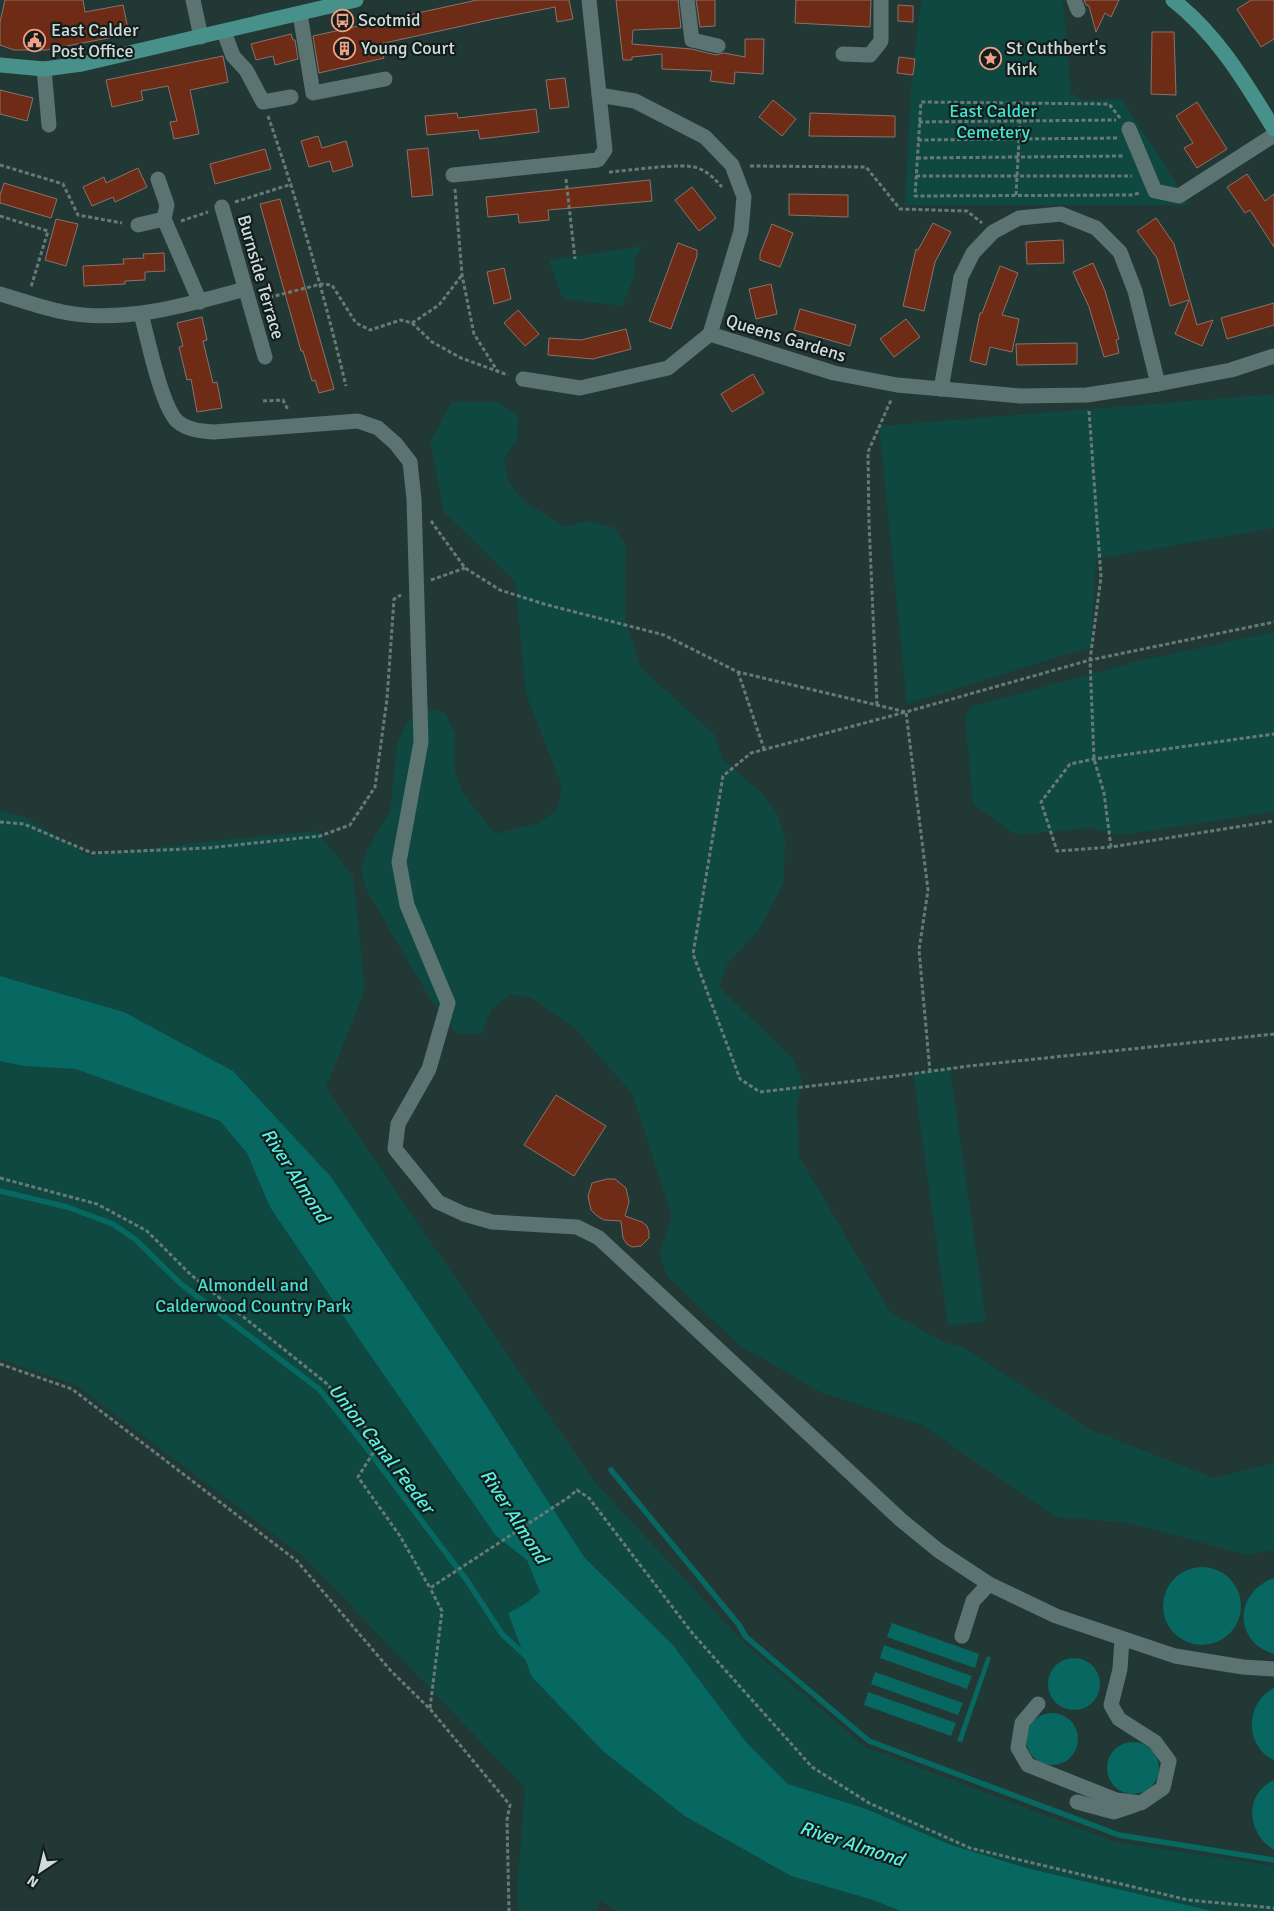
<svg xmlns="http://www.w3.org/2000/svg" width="1274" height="1911" font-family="Signika,sans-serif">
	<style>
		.green { fill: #0f4741 }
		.water { fill: #076861 }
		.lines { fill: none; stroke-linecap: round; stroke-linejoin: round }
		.stream { stroke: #076861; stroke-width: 5.5 }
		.building { fill: #6e2b16; stroke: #88736c }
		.path { stroke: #687a77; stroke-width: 3; stroke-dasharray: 4 2.5; stroke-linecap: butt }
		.minor { stroke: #5c7471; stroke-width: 15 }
		.major { stroke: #48918a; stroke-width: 15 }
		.labels { text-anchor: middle; stroke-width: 4.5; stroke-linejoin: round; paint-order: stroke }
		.poi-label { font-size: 18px; fill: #cfdcda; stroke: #131d1b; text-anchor: start }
		.park-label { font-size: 18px; fill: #43e2d3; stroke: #131d1b }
		.street-label { font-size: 18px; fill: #cfdcda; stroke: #131d1b }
		.water-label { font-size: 19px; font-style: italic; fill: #58f2e3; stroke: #131d1b }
	</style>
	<rect width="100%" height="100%" fill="#223835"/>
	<g class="green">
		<path d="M921 0H1063L1071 92 1082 100 1122 99 1190 205H905L911 88Z"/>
		<path d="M643 246 634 259 635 275 622 306 566 299 561 295 549 260Z"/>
		<path d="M1263 395H1274V528L1096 559 1091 647 907 704 879 426Z"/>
		<path d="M452 402H498L518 416 517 441 504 459 509 483 525 502 565 527 585 521 613 527 626 546 625 620 641 668 715 735 723 759 763 794 777 813 785 838 784 883 759 930 728 963 719 987 793 1059 802 1081 797 1106 799 1156 890 1312 941 1341 965 1348 1089 1429 1214 1478 1274 1463V1550L1247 1555 1129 1523 1056 1517 922 1425 822 1393 739 1345 667 1276 659 1255 672 1216 632 1093 574 1028 532 998 509 994 491 1011 482 1034H457L429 997 367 891 361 871 367 850 390 811 397 744 406 724 422 708 444 712 455 734V771L463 793 495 834 539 823 557 810 562 787 526 694 515 582 444 512 430 442Z"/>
		<path d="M1274 632V812L1121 835 1090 828 1016 835 973 804 965 718 970 707 1142 660Z"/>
		<path d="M0 811 23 816 89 856 193 843 316 831 353 875 365 990 326 1088 594 1481 744 1643 865 1747 1116 1842 1274 1866V1911H1121L686 1817 790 1876 873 1900 900 1911H615L600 1899 597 1911H518L517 1888 525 1788 304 1557 76 1385 0 1359V1007L124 1012 0 976Z"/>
		<path d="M950 1068 986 1321 948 1326 913 1073Z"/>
	</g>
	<g class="water">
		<path d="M0 976 124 1012 233 1071 331 1177 478 1393 584 1557 672 1644 746 1742 788 1784 866 1809 951 1845 1026 1868 1212 1911H900L873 1900 791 1876 686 1817 603 1751 532 1677 508 1613 525 1604 540 1592 527 1560 496 1536 359 1339 270 1207 247 1153 220 1121 76 1069 25 1066 0 1061Z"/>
		<circle cx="1202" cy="1606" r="39"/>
		<path d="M1274 1578V1654C1233 1642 1234 1592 1274 1578Z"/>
		<path d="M892 1623 979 1654 975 1668 887 1637Z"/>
		<path d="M884 1645 972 1676 967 1689 880 1658Z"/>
		<path d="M987 1656 991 1658 962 1742 957 1741Z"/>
		<circle cx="1074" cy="1684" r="26"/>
		<path d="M875 1672 963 1703 958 1715 871 1684Z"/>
		<path d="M1274 1688V1760C1244 1747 1245 1702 1274 1688Z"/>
		<path d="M868 1692 956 1723 951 1736 864 1705Z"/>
		<circle cx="1052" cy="1739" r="26"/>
		<circle cx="1133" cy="1768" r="26"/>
		<path d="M1274 1780V1850C1247 1834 1243 1794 1274 1780Z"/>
	</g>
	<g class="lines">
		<g class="stream">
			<path d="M0 1191 67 1207 113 1224 136 1240 181 1284 319 1389 359 1438 468 1582 502 1634 529 1659"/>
			<path d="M611 1470 739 1625 746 1637 869 1741 1119 1835 1274 1860"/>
		</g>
	</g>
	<g class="building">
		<path d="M5 0H83L85 12 123 5 129 34 46 50H14L0 45V22Z"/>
		<path d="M477 0H569L573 19 557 22 555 7 494 19 380 44 384 58 319 73 313 36Z"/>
		<path d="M616 0H678L681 28 633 30 632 44 691 49 716 55 724 53 745 57V39H764L763 74 735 72 734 84 710 81 712 71 662 69V54L632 57V60H623Z"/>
		<path d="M696 0H715V26L700 27Z"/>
		<path d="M796 0H871L870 27 795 23Z"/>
		<path d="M1084 0H1119L1111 17 1105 13 1096 32 1089 6 1086 5Z"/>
		<path d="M1251 0H1274V39L1261 47 1237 9Z"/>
		<path d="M898 5 913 6V22L898 21Z"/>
		<path d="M1152 32H1174L1176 95 1151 94Z"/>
		<path d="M291 34 293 40H295L298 59 275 65 273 56 256 60 251 44Z"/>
		<path d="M223 56 228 82 190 90 199 134 174 139 170 122 177 121 168 86 141 91 143 100 112 107 106 80Z"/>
		<path d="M899 57 915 59 913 75 897 73Z"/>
		<path d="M565 78 569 107 550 109 546 80Z"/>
		<path d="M0 90 33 98 27 121 0 114Z"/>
		<path d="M773 100 796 119 782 136 759 117Z"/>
		<path d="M1197 102 1227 149 1197 168 1184 148 1193 143 1176 116Z"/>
		<path d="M536 109 539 132 480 139 478 130 427 135 425 116 457 113 458 118Z"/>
		<path d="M810 113 895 116V137L809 136Z"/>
		<path d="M318 136 322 148 346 141 353 166 333 172 330 161 309 167 301 141Z"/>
		<path d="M428 148 433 195 412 197 407 150Z"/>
		<path d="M265 149 271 169 215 184 210 164Z"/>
		<path d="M138 168 147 187 115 202 113 197 92 206 83 187 104 177 106 183Z"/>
		<path d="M1247 174 1265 201 1274 194V247L1250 210 1245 213 1227 187Z"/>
		<path d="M650 180 652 201 548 210 549 220 519 223 518 214 488 217 486 197Z"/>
		<path d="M4 183 57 199 51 218 0 203V195Z"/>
		<path d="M692 187 716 218 699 231 675 200Z"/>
		<path d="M789 194 848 195V217L789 215Z"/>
		<path d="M280 199 334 389 319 393 315 380 312 381 303 351H301L260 204Z"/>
		<path d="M1156 218 1174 244 1197 325 1213 320 1202 346 1175 334 1189 300 1170 306 1157 258 1137 231Z"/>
		<path d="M56 219 78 224 66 266 45 260Z"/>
		<path d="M933 223 951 232 935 262 924 311 903 306 916 249 918 250Z"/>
		<path d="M772 224 793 233 780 267 760 260V254Z"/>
		<path d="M1063 240 1064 263 1027 264 1026 242Z"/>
		<path d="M678 243 697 250V256L671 329 649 321Z"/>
		<path d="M164 253 165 271 145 272V280L125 281V284L84 286 83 266 124 264 123 259 144 258 143 254Z"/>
		<path d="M1093 263 1105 291 1119 339 1116 340 1119 353 1104 357 1089 307 1073 272Z"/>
		<path d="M1000 266 1018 273 1002 315 1019 319 1012 352 990 347 986 365 970 361 980 313H982Z"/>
		<path d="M504 268 511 299 494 304 487 272Z"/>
		<path d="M771 284 777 314 756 319 749 289Z"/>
		<path d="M1274 303V325L1227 339 1221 318Z"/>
		<path d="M800 309 856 325 850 346 794 330Z"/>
		<path d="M518 310 539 334 525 346 504 323Z"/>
		<path d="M202 317 207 340 203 341 213 383 217 382 222 408 197 412 191 379 187 380 179 347 183 346 177 323Z"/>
		<path d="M906 319 920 337 894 357 880 339Z"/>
		<path d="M626 329 631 349 593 359 548 355 549 338 581 340Z"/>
		<path d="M1077 343V364L1017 365 1016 344Z"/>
		<path d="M753 374 764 393 732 412 721 394Z"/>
		<path d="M556 1095 606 1126 574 1176 524 1145Z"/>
		<path d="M607 1179H615L626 1188 629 1202 625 1216 642 1222 647 1226 649 1232V1238L641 1246 632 1247 627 1244 623 1238 621 1221 604 1220 597 1216 591 1210 588 1196 592 1183Z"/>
	</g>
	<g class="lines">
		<g class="path">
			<path d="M268 116C299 205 324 295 346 386"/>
			<path d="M1120 118 1109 104 921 102 915 196 1131 195 1140 193"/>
			<path d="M919 122 1116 120"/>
			<path d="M918 140 1117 138"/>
			<path d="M917 158 1124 156"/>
			<path d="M0 165 63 184 78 215 122 223"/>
			<path d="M750 166 866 167 900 209 967 211 982 223"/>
			<path d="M609 172C627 171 683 162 698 168 708 172 715 179 722 187"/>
			<path d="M916 176H1132"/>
			<path d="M566 179 575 259"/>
			<path d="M455 189 462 275 474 334 498 372"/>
			<path d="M1016 195 1021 103"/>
			<path d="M235 202 292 184"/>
			<path d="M0 216 48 231 31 287"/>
			<path d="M181 221 208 212"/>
			<path d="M263 299 321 284 332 285 356 323 370 330 401 320 412 323 432 342 461 358 508 375"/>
			<path d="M412 323 439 305 462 275"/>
			<path d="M263 401 283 400 288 410"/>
			<path d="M1089 411 1101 577 1090 660 1094 759 1104 793 1111 847 1274 821"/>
			<path d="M431 521 465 568 500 590 544 604 664 635 738 672 906 712 1090 660 1274 622"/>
			<path d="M431 580 465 568"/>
			<path d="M738 672 764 749"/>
			<path d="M877 705 869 523 868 452 891 400"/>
			<path d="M0 822 24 824 92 853 208 848 320 836 350 825 375 787 387 699 394 599 401 595"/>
			<path d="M1111 847 1057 851 1041 802 1070 764 1094 759 1274 734"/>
			<path d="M930 1072 919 950 928 890 906 712 751 753 723 776 693 954 740 1079 760 1092C830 1084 899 1076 969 1066L1274 1034"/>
			<path d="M0 1178 97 1204 147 1231 191 1275 326 1383 375 1438V1450L358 1477 400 1536 430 1588 569 1497 577 1490 589 1498 693 1634 812 1767 869 1803 970 1848 1188 1900 1274 1908"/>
			<path d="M0 1364 72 1389 297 1561 391 1671 430 1709 510 1805 507 1820 509 1911"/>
			<path d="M430 1708 442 1611 430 1588"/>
		</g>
		<g class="minor">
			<path d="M193 0 201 37"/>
			<path d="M687 0 692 40 718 46"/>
			<path d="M1074 0 1078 10"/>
			<path d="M300 14 313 93 385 79"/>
			<path d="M224 32 233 56 246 70 263 102 291 97"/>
			<path d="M843 54 870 55 881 41V0"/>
			<path d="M44 69 49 125"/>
			<path d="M599 95 635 101 705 137 732 165 744 197 741 231 710 334"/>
			<path d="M1129 129 1155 191 1179 196 1274 135"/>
			<path d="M453 175 598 160 605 150 589 0"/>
			<path d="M158 179 167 205 164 219 200 302"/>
			<path d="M222 207 265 357"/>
			<path d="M138 225 164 219"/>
			<path d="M0 294C21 300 42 308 63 312 122 324 188 305 245 289"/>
			<path d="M141 314C148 339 161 405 177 421 187 430 201 431 214 432L358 421 378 428 396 444 410 462 414 499 421 742 399 862 407 905 448 1003 429 1069 398 1124 395 1149 438 1202 464 1214 492 1222 577 1227 599 1238 901 1520 939 1551 989 1584 1056 1616 1175 1656 1243 1667 1274 1669"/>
			<path d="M710 334 834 373 897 385 1020 396 1087 395 1158 384 1231 370 1274 356"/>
			<path d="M523 379 580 388 668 368 710 334"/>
			<path d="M941 389 961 277 973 253 993 232 1019 218 1061 214 1096 228 1120 252 1135 291 1158 384"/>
			<path d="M962 1636 973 1601 989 1584"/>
			<path d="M1038 1704 1022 1723 1018 1748 1028 1765 1116 1800 1141 1803 1163 1788 1169 1761 1155 1742 1119 1719 1111 1705 1120 1669 1122 1639"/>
			<path d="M1077 1802 1114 1812 1135 1805"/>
		</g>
		<g class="major">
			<path d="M1173 0C1217 34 1245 82 1274 129"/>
			<path d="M0 65 44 69 82 64 356 0"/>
		</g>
	</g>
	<defs>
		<symbol id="bus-ring" viewBox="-11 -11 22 22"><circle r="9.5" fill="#131d1b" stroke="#f39f85" stroke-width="1.5"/><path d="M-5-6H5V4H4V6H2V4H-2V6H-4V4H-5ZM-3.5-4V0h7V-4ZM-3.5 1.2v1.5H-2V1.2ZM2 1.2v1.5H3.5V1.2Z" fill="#f39f85"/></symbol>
		<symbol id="civic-ring" viewBox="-11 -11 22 22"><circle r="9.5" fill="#131d1b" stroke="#f39f85" stroke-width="1.5"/><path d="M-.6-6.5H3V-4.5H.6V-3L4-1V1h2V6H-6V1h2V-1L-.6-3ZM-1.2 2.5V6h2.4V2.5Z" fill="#f39f85"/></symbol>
		<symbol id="building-ring" viewBox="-11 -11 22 22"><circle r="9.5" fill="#131d1b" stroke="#f39f85" stroke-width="1.5"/><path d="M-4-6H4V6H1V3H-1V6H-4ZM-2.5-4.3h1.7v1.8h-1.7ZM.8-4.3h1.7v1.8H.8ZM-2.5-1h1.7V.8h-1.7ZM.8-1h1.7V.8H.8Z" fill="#f39f85"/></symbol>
		<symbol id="sight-ring" viewBox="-11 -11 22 22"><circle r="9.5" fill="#131d1b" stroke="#f39f85" stroke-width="1.5"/><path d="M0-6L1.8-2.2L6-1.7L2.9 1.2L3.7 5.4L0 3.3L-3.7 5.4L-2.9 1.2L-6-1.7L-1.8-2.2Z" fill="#f39f85"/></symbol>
	</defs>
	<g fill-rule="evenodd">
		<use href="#bus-ring" x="330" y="8" width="25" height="25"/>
		<use href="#civic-ring" x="22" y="28" width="25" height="25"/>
		<use href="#building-ring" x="332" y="36" width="25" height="25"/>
		<use href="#sight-ring" x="978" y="46" width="25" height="25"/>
	</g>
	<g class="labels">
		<g class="poi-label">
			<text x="358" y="26">Scotmid</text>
			<text x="51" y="36">East Calder<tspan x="51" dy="21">Post Office</tspan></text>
			<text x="361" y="54">Young Court</text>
			<text x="1006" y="54">St Cuthbert's<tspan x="1006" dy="21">Kirk</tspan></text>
		</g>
		<g class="park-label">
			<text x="993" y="117">East Calder<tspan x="993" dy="21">Cemetery</tspan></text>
			<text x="253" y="1291">Almondell and<tspan x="253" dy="21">Calderwood Country Park</tspan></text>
		</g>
		<g class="street-label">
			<text transform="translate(261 277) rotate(74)" y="6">Burnside Terrace</text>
			<text transform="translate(786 338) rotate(17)" y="6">Queens Gardens</text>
		</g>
		<g class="water-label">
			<text transform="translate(296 1175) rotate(57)" y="7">River Almond</text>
			<text transform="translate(382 1448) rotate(52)" y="7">Union Canal Feeder</text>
			<text transform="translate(515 1516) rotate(57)" y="7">River Almond</text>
			<text transform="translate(852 1843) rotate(18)" y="7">River Almond</text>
		</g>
	</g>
	<g transform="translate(40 1871) rotate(215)" stroke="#131d1b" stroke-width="4" paint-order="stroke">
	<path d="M0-4L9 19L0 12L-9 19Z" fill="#cfdcda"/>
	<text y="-8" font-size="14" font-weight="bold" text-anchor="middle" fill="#cfdcda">N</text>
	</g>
</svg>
